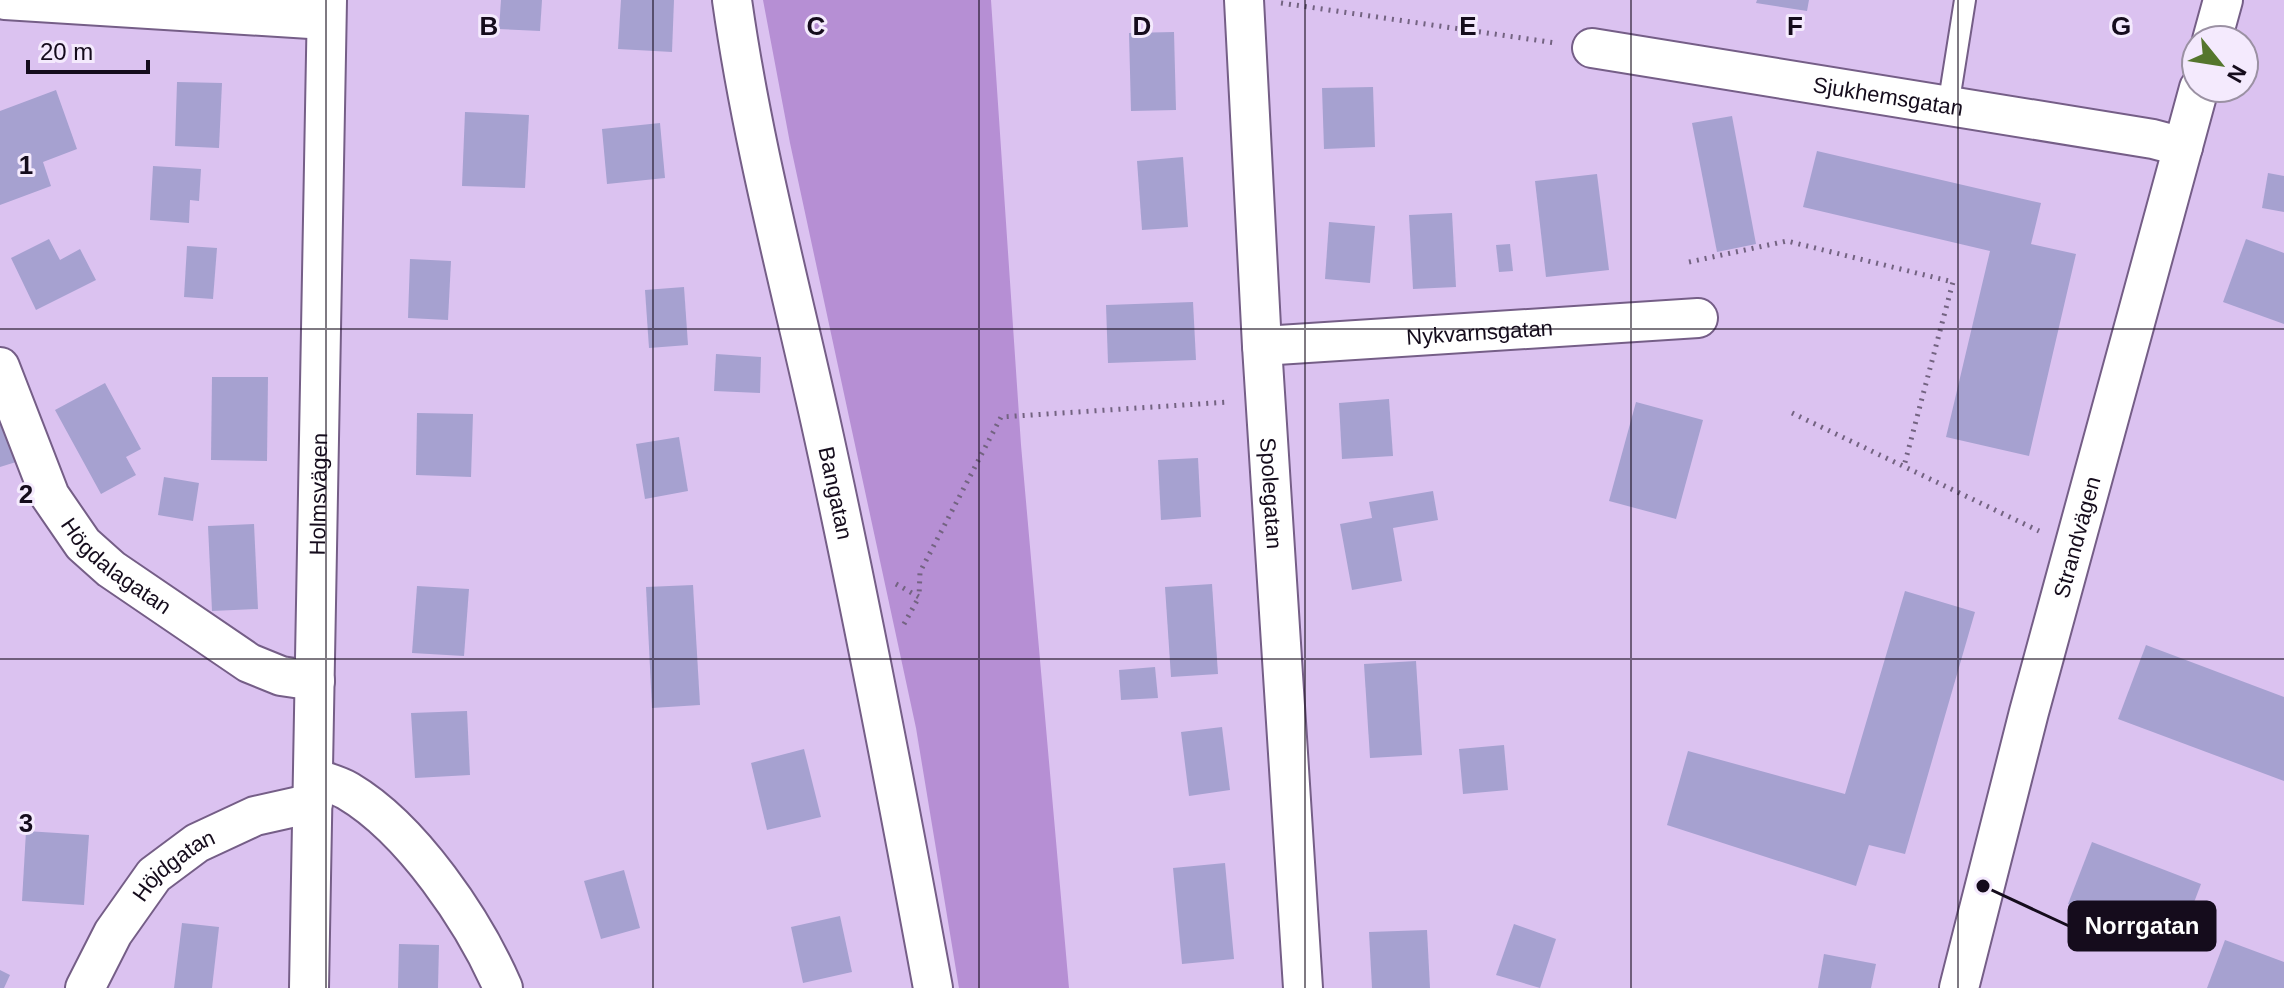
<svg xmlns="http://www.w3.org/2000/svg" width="2284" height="988" font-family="Arial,sans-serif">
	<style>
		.green { fill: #b68fd4 }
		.building { fill: #a6a1d0 }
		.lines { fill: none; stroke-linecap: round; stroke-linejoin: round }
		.lane-casing { stroke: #755e87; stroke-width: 24 }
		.street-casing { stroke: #755e87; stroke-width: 42 }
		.path { stroke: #736381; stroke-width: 5; stroke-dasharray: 2 6; stroke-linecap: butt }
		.lane { stroke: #fff; stroke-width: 20 }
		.street { stroke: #fff; stroke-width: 38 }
		.grid { fill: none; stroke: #150c1c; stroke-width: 2; stroke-opacity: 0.55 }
		.labels { text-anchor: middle; stroke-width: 6; stroke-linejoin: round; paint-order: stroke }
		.street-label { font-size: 22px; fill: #150c1c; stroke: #f4eafd }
		.grid-label { font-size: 26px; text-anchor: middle; font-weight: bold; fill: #150c1c; stroke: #f4eafd; stroke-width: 6; stroke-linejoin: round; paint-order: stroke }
		.leader { fill: none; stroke: #150c1c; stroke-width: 3 }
		.callout-dot { fill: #150c1c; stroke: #f4eafd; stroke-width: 3 }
		.callout { fill: #150c1c; stroke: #150c1c; stroke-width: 3 }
		.callout-label { font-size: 24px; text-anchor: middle; font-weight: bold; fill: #fff }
	</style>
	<rect width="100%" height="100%" fill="#dbc2f0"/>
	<path class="green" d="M763 0H991L1021 445 1069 988H959L916 728 790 143Z"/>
	<g class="building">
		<path d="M501 0H542L540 31 499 29Z"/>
		<path d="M621 0H674L672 52 618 49Z"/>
		<path d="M1757 0H1809L1807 11 1756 3Z"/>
		<path d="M1174 32 1176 110 1131 111 1129 33Z"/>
		<path d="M177 82 222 83 219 148 175 146Z"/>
		<path d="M1373 87 1375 147 1324 149 1322 88Z"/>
		<path d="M56 90 77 149 43 162 51 186 0 205V111Z"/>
		<path d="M465 112 529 115 525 188 462 186Z"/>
		<path d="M1732 116 1756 244 1717 252 1692 123Z"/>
		<path d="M660 123 665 178 607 184 602 129Z"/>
		<path d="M1817 151 2041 203 2031 244 2076 254 2029 456 1946 437 1990 251 1803 207Z"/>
		<path d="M1183 157 1188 227 1142 230 1137 161Z"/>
		<path d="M153 166 201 169 199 201 190 200 189 223 150 220Z"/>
		<path d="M2268 173 2284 176V212L2262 208Z"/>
		<path d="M1597 174 1609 270 1546 277 1535 181Z"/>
		<path d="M1452 213 1456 287 1413 289 1409 215Z"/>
		<path d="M1329 222 1375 226 1370 283 1325 279Z"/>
		<path d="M49 239 60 260 80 249 96 280 36 310 11 258Z"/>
		<path d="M2246 239 2284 253V324L2223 302Z"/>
		<path d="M1510 244 1513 271 1499 272 1496 245Z"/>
		<path d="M187 246 217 248 213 299 184 297Z"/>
		<path d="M410 259 451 261 448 320 408 318Z"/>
		<path d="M684 287 688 345 649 348 645 290Z"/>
		<path d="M1193 302 1196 360 1108 363 1106 305Z"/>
		<path d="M716 354 761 357 760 393 714 391Z"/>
		<path d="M212 377H268L267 461 211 460Z"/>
		<path d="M105 383 141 449 126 457 136 475 101 494 55 410Z"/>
		<path d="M1389 399 1393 456 1342 459 1339 403Z"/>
		<path d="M1636 402 1703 420 1676 519 1609 501Z"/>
		<path d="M417 413 473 414 471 477 416 475Z"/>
		<path d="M0 415 16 462 0 467Z"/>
		<path d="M679 437 688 491 645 499 636 444Z"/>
		<path d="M1198 458 1201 517 1161 520 1158 460Z"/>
		<path d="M164 477 199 483 193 521 158 515Z"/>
		<path d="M1433 491 1438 520 1393 528 1402 581 1352 590 1340 524 1372 518 1369 502Z"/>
		<path d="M254 524 258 609 212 611 208 526Z"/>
		<path d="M1212 584 1218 674 1171 677 1165 587Z"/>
		<path d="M693 585 700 705 652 708 646 587Z"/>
		<path d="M417 586 469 589 464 656 412 653Z"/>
		<path d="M1905 591 1975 612 1905 854 1869 845 1856 886 1667 825 1688 751 1845 794Z"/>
		<path d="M2146 645 2284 697V781L2118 719Z"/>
		<path d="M1416 661 1422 755 1370 758 1364 664Z"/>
		<path d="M1155 667 1158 698 1121 700 1119 670Z"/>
		<path d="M467 711 470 775 415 778 411 713Z"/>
		<path d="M1222 727 1230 790 1189 796 1181 732Z"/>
		<path d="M1504 745 1508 790 1463 794 1459 749Z"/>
		<path d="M804 749 821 817 767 830 751 763Z"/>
		<path d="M26 831 89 835 84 905 22 901Z"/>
		<path d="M2092 842 2201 884 2177 947 2068 904Z"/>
		<path d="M1225 863 1234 959 1182 964 1173 868Z"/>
		<path d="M624 870 640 928 601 939 584 881Z"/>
		<path d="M840 916 852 972 803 983 791 927Z"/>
		<path d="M182 923 219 927 212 988H174Z"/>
		<path d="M1514 924 1556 939 1540 988 1496 975Z"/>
		<path d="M1427 930 1430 988H1372L1369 932Z"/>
		<path d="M2225 940 2284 962V988H2207Z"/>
		<path d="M399 944 439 945 438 988H398Z"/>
		<path d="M1824 954 1876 964 1871 988H1818Z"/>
		<path d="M0 970 10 975 4 988H0Z"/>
	</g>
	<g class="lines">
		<defs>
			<path id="lane" d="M1948 107 1965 0"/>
			<g id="street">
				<path d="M5 0 326 20"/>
				<path id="s1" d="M732 0C752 142 789 280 820 419 862 608 898 798 933 988"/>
				<path id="s2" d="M1244 0 1262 346 1303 988"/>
				<path d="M2212 40 2223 0"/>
				<path id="s3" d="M1592 48 2153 139 2183 147"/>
				<path id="s4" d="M1262 346 1698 318"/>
				<path id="s5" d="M0 367 50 496 83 544 111 569 249 663 281 676 315 681"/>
				<path d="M314 778C325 782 338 785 348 791 412 829 474 921 503 988"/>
				<path id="s6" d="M85 988 113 933 154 875 197 843 255 816 313 803"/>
				<path id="s7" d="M309 988 327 0"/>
				<path id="s8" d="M1959 988 2029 712 2199 88"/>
			</g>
		</defs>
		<use href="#lane" class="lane-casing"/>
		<use href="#street" class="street-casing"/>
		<g class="path">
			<path d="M1281 3 1556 43"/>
			<path d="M1689 262 1787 241 1953 282 1904 466"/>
			<path d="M1792 413 2039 531"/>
			<path d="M896 584 919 597 920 572 1001 417 1229 402"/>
			<path d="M904 624 919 597"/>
		</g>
		<use href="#lane" class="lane"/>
		<use href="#street" class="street"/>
	</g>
	<path class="grid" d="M326 0V988M653 0V988M979 0V988M1305 0V988M1631 0V988M1958 0V988M0 329H2284M0 659H2284"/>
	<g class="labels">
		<g class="street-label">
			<text dy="8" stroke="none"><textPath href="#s3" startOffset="300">Sjukhemsgatan</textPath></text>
			<text dy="8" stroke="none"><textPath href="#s4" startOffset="218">Nykvarnsgatan</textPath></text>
			<text dy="8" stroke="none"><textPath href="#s1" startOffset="504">Bangatan</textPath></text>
			<text dy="8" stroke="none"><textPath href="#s7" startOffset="494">Holmsvägen</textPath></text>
			<text dy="8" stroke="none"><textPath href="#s2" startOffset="494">Spolegatan</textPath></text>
			<text dy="8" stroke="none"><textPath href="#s8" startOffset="466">Strandvägen</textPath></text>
			<text dy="8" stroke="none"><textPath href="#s5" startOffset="236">Högdalagatan</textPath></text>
			<text dy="8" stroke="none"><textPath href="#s6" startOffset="154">Höjdgatan</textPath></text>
		</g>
	</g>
	<g class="grid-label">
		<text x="489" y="35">B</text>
		<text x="816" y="35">C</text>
		<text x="1142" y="35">D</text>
		<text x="1468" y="35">E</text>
		<text x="1795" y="35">F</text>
		<text x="2121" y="35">G</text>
		<text x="26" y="174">1</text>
		<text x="26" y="503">2</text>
		<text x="26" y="832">3</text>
	</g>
	<path class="leader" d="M1983 886L2069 926"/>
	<circle class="callout-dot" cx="1983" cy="886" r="8"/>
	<rect class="callout" x="2069" y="902" width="146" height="48" rx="8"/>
	<g class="callout-label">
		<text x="2142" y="934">Norrgatan</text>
	</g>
	<g transform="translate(2220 64) rotate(120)"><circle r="38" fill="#f4eafd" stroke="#9b91a3" stroke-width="2"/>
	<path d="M0-6L14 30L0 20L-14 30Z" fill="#55762d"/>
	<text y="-12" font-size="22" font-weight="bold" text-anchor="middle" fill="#150c1c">N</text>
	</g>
	<path d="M28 60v12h120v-12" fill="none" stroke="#150c1c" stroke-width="4"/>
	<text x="40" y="60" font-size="24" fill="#150c1c" stroke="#f4eafd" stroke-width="6" paint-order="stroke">20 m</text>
</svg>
